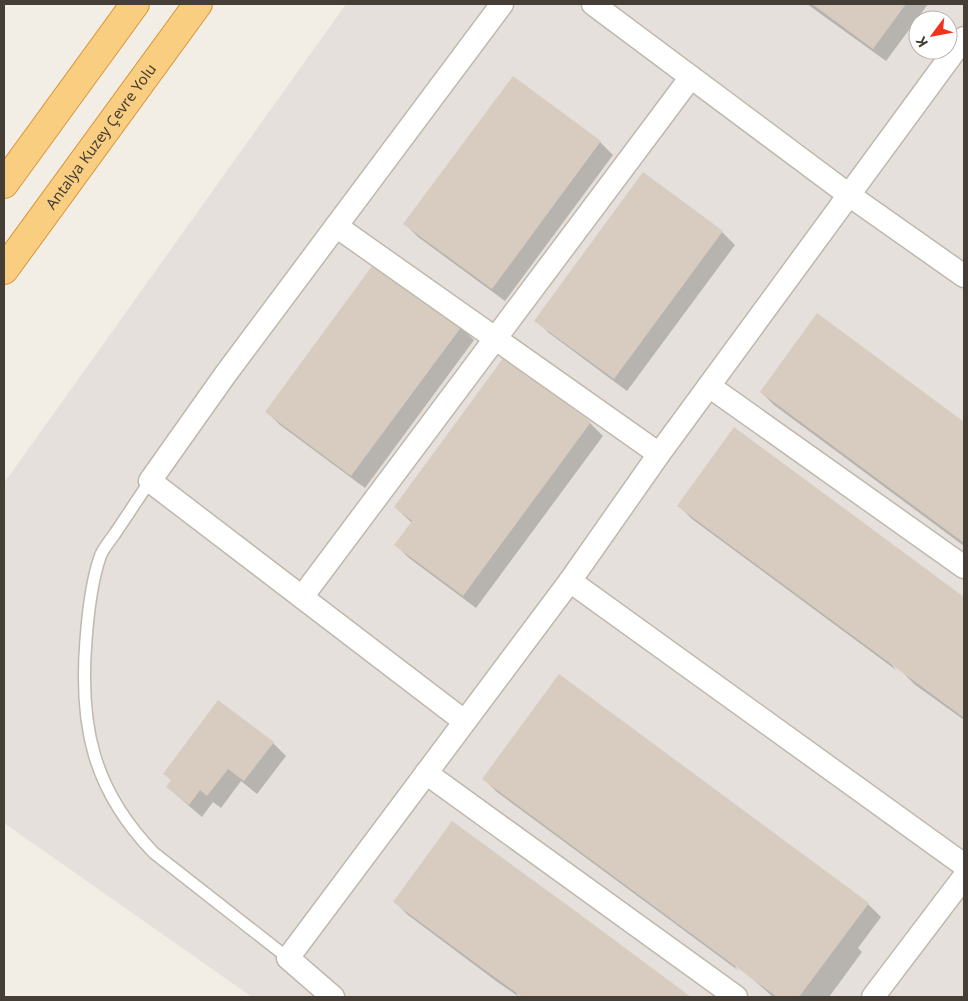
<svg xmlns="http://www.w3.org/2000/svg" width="968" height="1001" font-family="'Noto Sans',sans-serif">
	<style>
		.industrial { fill: #e5e0db; fill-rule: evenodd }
		.shadow { fill: #0003 }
		.building { fill: #d7ccbf }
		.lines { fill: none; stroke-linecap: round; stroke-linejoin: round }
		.service-casing { stroke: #c0b8ac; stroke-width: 14 }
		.minor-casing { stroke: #c0b8ac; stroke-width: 25 }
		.trunk-casing { stroke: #d8963b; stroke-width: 30 }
		.service { stroke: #fff; stroke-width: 11 }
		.minor { stroke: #fff; stroke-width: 22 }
		.trunk { stroke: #face81; stroke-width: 28 }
		.labels { text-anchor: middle; stroke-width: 5; stroke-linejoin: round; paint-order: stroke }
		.street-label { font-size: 15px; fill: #453e36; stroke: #fff }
	</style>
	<rect width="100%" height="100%" fill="#f2eee6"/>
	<path class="industrial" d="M346 4H964V997H252L4 823V483ZM918 20H948V50H918Z"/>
	<g class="shadow">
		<path d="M807 4H928L886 61Z"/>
		<path d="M600 142 613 155 505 301 418 237 405 224Z"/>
		<path d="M722 232 735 245 627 391 549 333 536 320Z"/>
		<path d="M461 327 474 340 365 488 280 425 267 412Z"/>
		<path d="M761 392 949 412 964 423V546L774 405Z"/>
		<path d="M590 423 603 436 476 608 409 558 396 545 412 523 395 507Z"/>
		<path d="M679 506 865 526 964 599V720L914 684 896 665H892L896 670 692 519Z"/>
		<path d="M273 743 286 756 257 794 241 781 221 808 213 802 202 817 167 787 172 781 164 773Z"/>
		<path d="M484 779 868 904 881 917 858 948 862 952 829 997H773L739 967H735L739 971 497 792Z"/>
		<path d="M453 823 689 997H523L516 993 519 997 496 981 408 915 395 902Z"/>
	</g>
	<g class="building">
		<path d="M812 4H906L873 49Z"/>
		<path d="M513 76 601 141 492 289 403 224Z"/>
		<path d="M643 172 723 231 614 379 534 321Z"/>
		<path d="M375 262 462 326 351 476 265 412Z"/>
		<path d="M817 313 964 422V543L760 392Z"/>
		<path d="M504 357 591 422 463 596 394 545 412 521 394 507Z"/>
		<path d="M734 427 964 597V718L677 506Z"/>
		<path d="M559 674 869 903 799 997H777L482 779Z"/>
		<path d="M218 700 274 742 244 781 228 769 207 796 200 790 189 805 166 787 171 780 163 774Z"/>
		<path d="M452 821 578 913 691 997H522L478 965 393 902Z"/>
	</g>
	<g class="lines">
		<defs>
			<path id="service" d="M150 481C138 499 126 517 114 535 109 542 102 550 100 557 91 583 88 613 86 640 79 726 93 790 154 853L288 958"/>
			<g id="minor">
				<path d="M593 4 849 195 964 276"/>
				<path d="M336 226 659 454"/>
				<path d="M709 386 964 567"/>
				<path d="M570 581 964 865"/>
				<path d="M302 597 691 77"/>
				<path d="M464 721 150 481 225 375 502 4"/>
				<path d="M426 773 736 997"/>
				<path d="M333 997 288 958 570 581 659 454 964 38"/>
				<path d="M873 997 964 877"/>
			</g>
			<g id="trunk">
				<path d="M4 184 135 4"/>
				<path id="s1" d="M4 270 198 4"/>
			</g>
		</defs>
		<use href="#service" class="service-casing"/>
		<use href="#minor" class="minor-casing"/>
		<use href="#trunk" class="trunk-casing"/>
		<use href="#service" class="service"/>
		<use href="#minor" class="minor"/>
		<use href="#trunk" class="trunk"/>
	</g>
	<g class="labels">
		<g class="street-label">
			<text dy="5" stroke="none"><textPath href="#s1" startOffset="165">Antalya Kuzey Çevre Yolu</textPath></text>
		</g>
	</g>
	<rect width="968" height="1001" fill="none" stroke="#453e36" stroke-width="10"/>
	<g transform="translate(933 35) rotate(238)"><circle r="24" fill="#ffffff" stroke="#b5b2af"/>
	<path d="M0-4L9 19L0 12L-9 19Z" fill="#f2321d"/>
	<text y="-8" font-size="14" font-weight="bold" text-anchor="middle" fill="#453e36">K</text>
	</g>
</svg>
